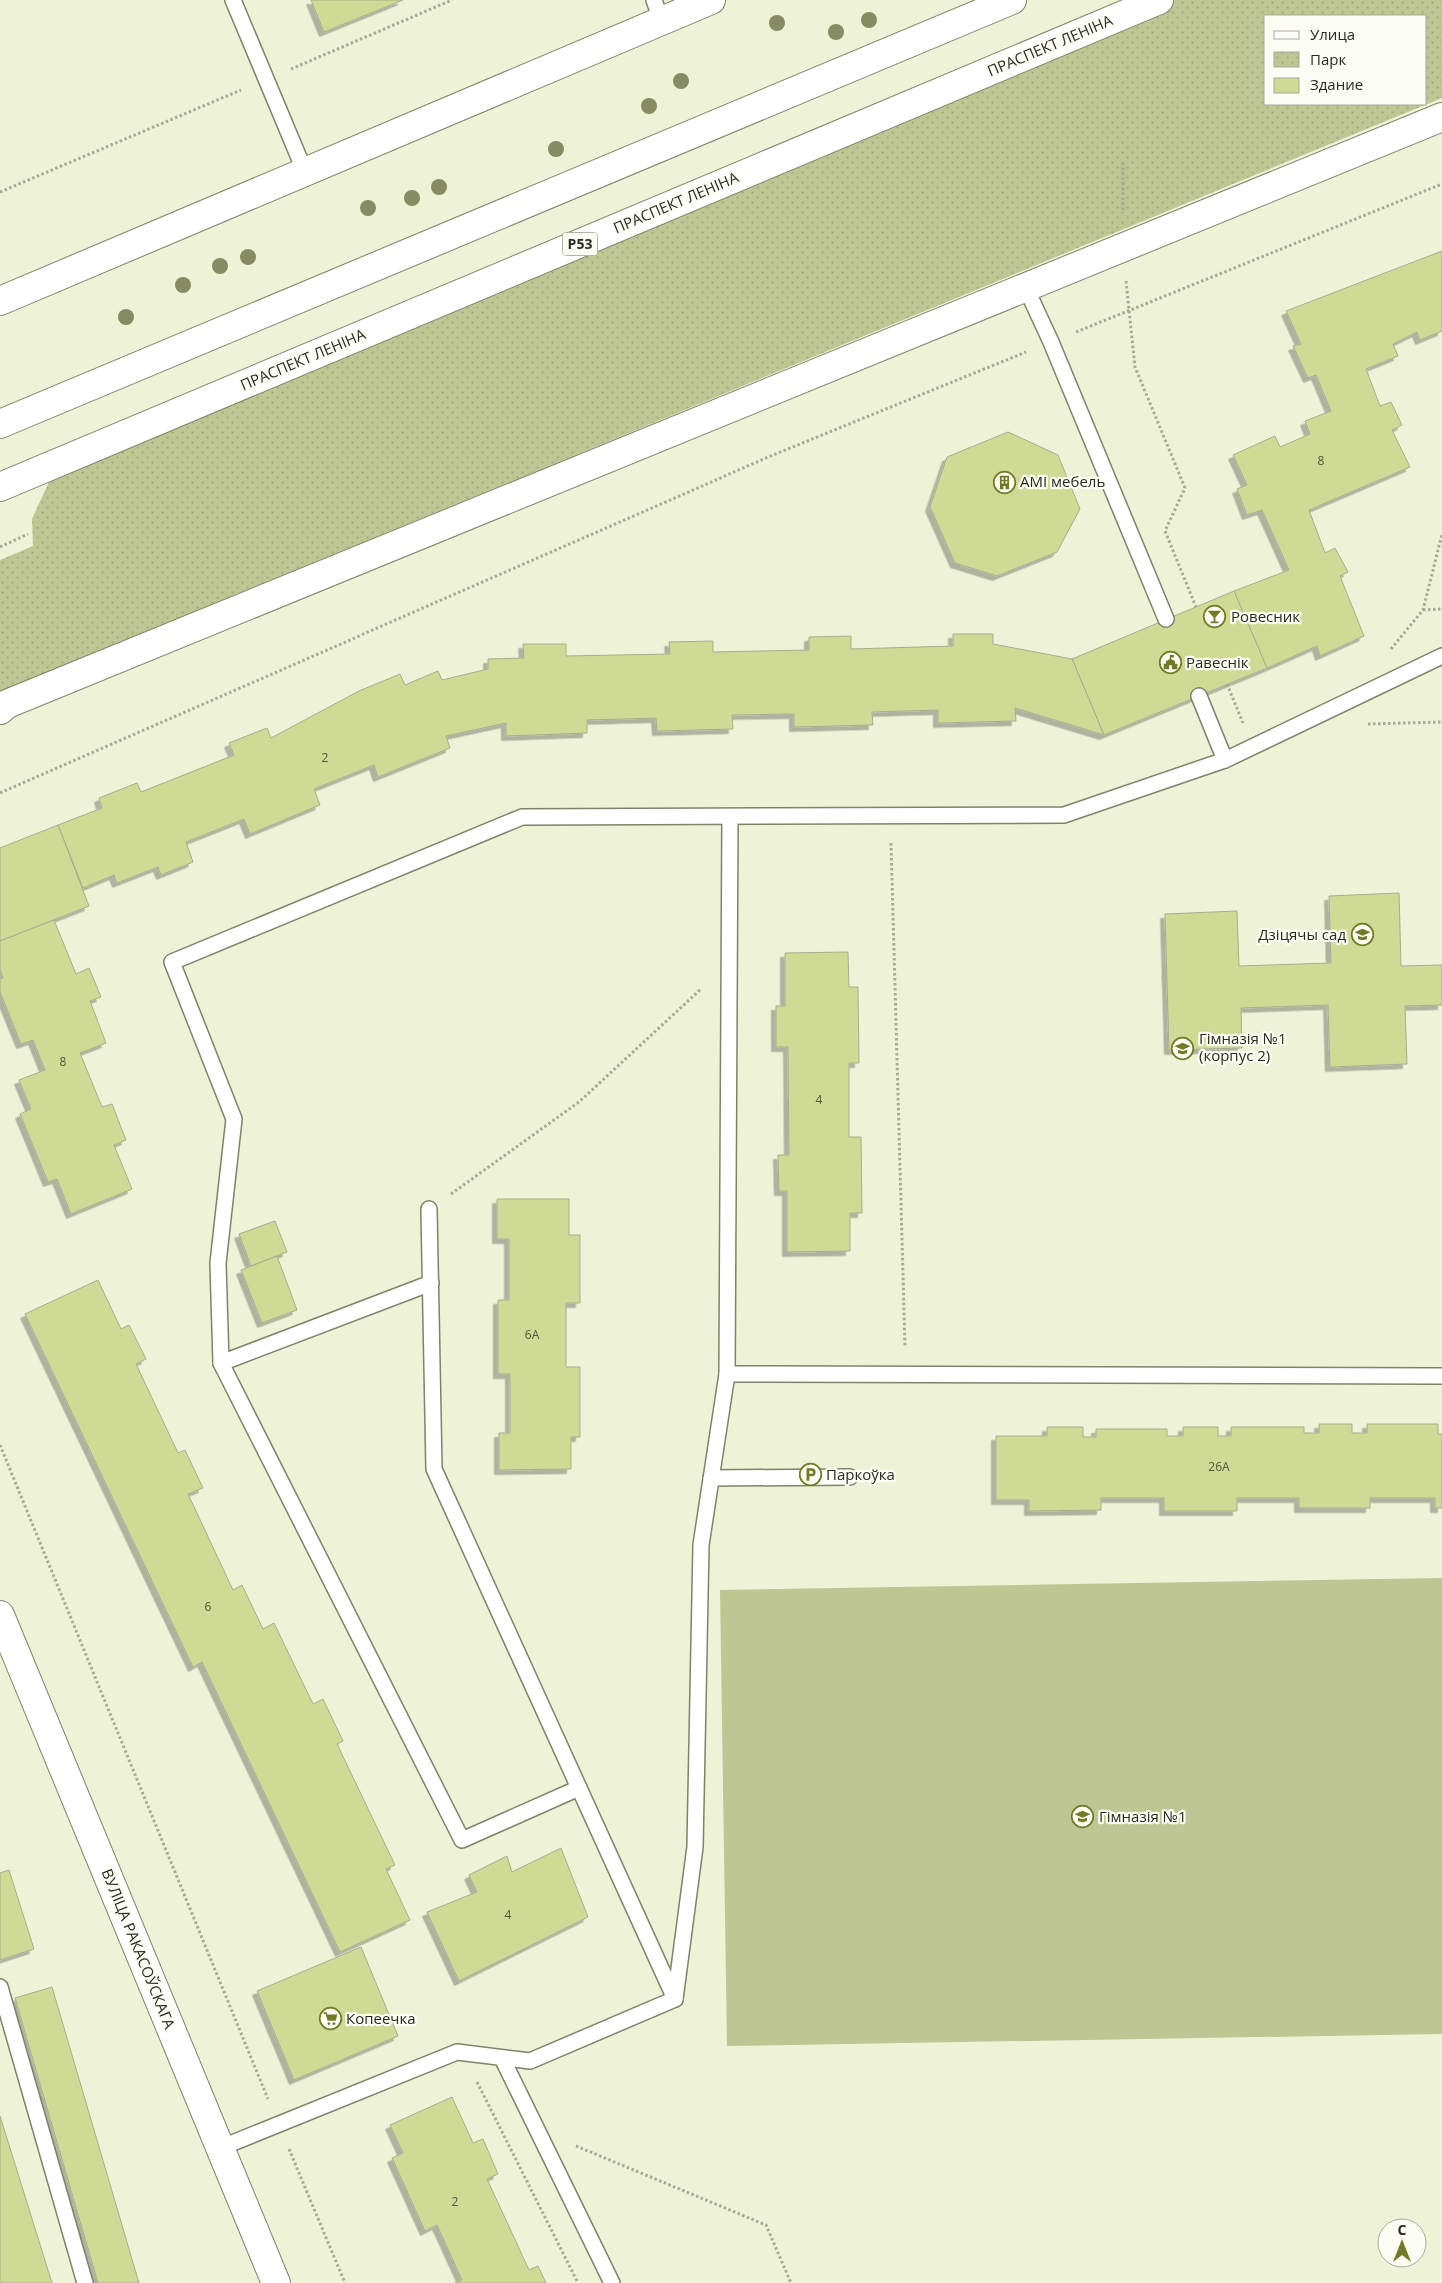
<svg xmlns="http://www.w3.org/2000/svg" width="1442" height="2283" font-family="'Open Sans',sans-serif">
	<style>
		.grass { fill: #bec693 }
		.park { fill: url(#park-dots); fill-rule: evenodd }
		.building { fill: #cfda94; stroke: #a7ac91; filter: url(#shadow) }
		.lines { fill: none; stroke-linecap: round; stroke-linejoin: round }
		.service-casing { stroke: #7e8369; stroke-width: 18 }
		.minor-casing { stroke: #7e8369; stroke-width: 30 }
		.secondary-casing { stroke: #7e8369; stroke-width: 30 }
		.primary-casing { stroke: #7e8369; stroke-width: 30 }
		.path { stroke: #a6aa94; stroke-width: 3; stroke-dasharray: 2.5 2.5; stroke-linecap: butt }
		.service { stroke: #fff; stroke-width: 15 }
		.minor { stroke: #fff; stroke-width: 28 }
		.secondary { stroke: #fff; stroke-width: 28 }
		.primary { stroke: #fff; stroke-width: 28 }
		.tree { fill: #868b61 }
		.labels { text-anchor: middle; stroke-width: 4.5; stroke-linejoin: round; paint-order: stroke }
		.number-label { font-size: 12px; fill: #52563d }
		.shield { fill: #fcfef3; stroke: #686a5f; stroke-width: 1 }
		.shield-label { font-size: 14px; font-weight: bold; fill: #292a20 }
		.street-label { font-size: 15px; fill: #292a20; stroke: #fcfef3 }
		.poi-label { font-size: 15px; fill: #292a20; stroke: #fcfef3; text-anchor: start }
	</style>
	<defs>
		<pattern id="park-dots" width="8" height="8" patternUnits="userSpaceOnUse" patternTransform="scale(1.25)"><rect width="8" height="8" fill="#bec693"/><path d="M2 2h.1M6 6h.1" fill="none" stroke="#a3aa7e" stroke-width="1.8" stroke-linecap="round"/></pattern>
		<filter id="shadow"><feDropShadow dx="-4.5" dy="4.5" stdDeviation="0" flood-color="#0004"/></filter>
	</defs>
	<rect width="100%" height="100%" fill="#eef3d7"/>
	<path class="grass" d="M1442 1578V2034L727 2046 720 1590Z"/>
	<path class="park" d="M1175 0H1442V98L0 692V560L33 546 32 519 49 482 76 467 364 340ZM1266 16H1426V104H1266Z"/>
	<g class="building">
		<path d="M311 0H403L324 32Z"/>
		<path d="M1442 251V331L1420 340 1417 332 1393 344 1398 356 1366 369 1380 406 1391 402 1402 425 1392 430 1410 467 1309 510 1325 553 1335 548 1348 572 1340 576 1364 636 1320 656 1317 646 1267 668 1234 591 1289 570 1262 510 1247 515 1237 489 1247 485 1233 455 1275 436 1280 447 1310 434 1305 421 1331 411 1316 375 1308 378 1293 346 1301 344 1286 311Z"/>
		<path d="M1008 432 1058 455 1080 509 1057 552 997 576 955 563 930 507 947 457Z"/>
		<path d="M1234 591 1267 668 1104 735 1072 659Z"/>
		<path d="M953 634H993V644L1072 659 1104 735 1015 708 1016 721 938 723V710L872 712 873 725 794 727V714L732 715 733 729 657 731 656 718 587 720V733L506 736V723L446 736 450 748 378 777 374 765 314 789 320 805 250 834 244 819 186 842 193 862 161 875 158 867 117 883 114 875 83 888 58 825 102 808 99 798 137 783 141 792 234 755 229 743 267 728 271 738 359 691 400 674 405 685 438 671 442 680 488 669V659L524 658 523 644H566V656L670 654 669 642 713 641V652L809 650V637L851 636V649L953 646Z"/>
		<path d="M58 825 89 906 0 941V848Z"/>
		<path d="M1399 893 1401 966 1442 965V1005L1405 1006 1407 1064 1330 1067 1328 1005 1241 1008 1242 1048 1169 1050 1165 914 1237 911 1239 966 1331 963 1329 896Z"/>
		<path d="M54 920 76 974 89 968 101 997 90 1001 106 1043 80 1053 102 1107 112 1104 126 1140 114 1145 132 1189 71 1214 57 1179 48 1182 20 1114 31 1109 19 1080 45 1070 33 1040 21 1044 0 992V979L3 978 0 969V941Z"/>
		<path d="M848 952 849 987H858L859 1063H849V1137H861L862 1213H850V1251L787 1252V1191H779L778 1155H789L788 1047H776V1006H785V953Z"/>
		<path d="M497 1199H569V1235H580V1303H566V1367H580V1437H571V1469L499 1470V1433H510V1374H498V1300H509V1239H497Z"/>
		<path d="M275 1221 287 1252 251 1266 239 1234Z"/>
		<path d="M277 1256 297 1310 262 1323 241 1270Z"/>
		<path d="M98 1280 121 1329 129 1325 146 1359 136 1364 178 1453 185 1450 203 1488 188 1494 233 1590 242 1585 263 1629 274 1623 313 1704 323 1699 343 1741 337 1744 395 1865 386 1869 410 1920 340 1952 202 1662 193 1667 25 1314Z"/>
		<path d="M1319 1424H1352V1433H1367V1424H1438V1434H1442V1508H1435V1498H1370V1508H1299V1498H1237V1511H1164V1498H1101V1510L1029 1511V1500H996V1436H1047V1427H1083V1437H1096V1429H1167V1436H1183V1427H1218V1436H1231V1427H1304V1433H1319Z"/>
		<path d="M561 1848 588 1917 459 1981 427 1912 477 1892 469 1875 507 1856 512 1872Z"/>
		<path d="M9 1870 34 1949 0 1960V1873Z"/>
		<path d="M361 1947 398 2036 294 2080 257 1991Z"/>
		<path d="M52 1987 139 2283H98L15 1998Z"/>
		<path d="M452 2097 473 2143 483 2139 498 2174 487 2179 529 2270 538 2266 546 2283H455L462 2280 437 2225 425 2231 392 2158 403 2153 390 2125Z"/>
		<path d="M0 2116 52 2283H0Z"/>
	</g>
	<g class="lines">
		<defs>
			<g id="service">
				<path d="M233 0 305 172"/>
				<path d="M654 0 661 20"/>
				<path d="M1026 288 1051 342 1166 619"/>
				<path d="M1199 696 1225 760"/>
				<path d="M429 1209 434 1469 675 1999"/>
				<path d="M431 1283 221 1363 218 1263 234 1119 172 962 522 817 1064 815 1225 760 1442 656"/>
				<path d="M221 1363 462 1840 579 1788"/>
				<path d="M727 1374 730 817"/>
				<path d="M711 1478 850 1477"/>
				<path d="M0 1987 85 2283"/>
				<path d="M502 2058 612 2283"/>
				<path d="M220 2148 457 2052 530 2061 675 1999 695 1847 701 1545 727 1374 1442 1376"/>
			</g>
			<g id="minor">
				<path d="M0 301 711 0"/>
				<path d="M0 710 7 704 1442 117"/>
			</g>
			<path id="secondary" d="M0 1615 276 2283"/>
			<g id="primary">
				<path d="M0 424 1012 0"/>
				<path d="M0 487 1159 0"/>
			</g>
		</defs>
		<use href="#service" class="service-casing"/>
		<use href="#minor" class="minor-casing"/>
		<use href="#secondary" class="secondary-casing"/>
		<use href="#primary" class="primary-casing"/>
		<g class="path">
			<path d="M291 69 452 0"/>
			<path d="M0 192 241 90"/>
			<path d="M1123 210V163"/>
			<path d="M1126 281 1135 367 1185 488 1165 531 1196 607"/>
			<path d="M1076 332 1442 184"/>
			<path d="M0 547 28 534"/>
			<path d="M1423 610 1442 609"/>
			<path d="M1391 649 1423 610 1442 534"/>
			<path d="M1227 684 1243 723"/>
			<path d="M1368 724 1442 722"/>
			<path d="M0 793 773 455 1026 352"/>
			<path d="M891 843 905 1347"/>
			<path d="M451 1194 579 1102 701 989"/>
			<path d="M0 1445 268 2099"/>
			<path d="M477 2082 578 2283"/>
			<path d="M576 2146 766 2225 791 2283"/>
			<path d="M289 2149 345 2283"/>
		</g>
		<use href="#service" class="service"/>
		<use href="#minor" class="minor"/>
		<use href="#secondary" class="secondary"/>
		<use href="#primary" class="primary"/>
	</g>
	<g class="tree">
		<circle cx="869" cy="20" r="8"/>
		<circle cx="777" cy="23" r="8"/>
		<circle cx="836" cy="32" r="8"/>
		<circle cx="681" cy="81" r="8"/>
		<circle cx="649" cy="106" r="8"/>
		<circle cx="556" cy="149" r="8"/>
		<circle cx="439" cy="187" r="8"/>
		<circle cx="412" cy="198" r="8"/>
		<circle cx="368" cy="208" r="8"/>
		<circle cx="248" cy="257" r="8"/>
		<circle cx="220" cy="266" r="8"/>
		<circle cx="183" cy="285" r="8"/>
		<circle cx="126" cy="317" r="8"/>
	</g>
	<defs>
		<symbol id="building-ring" viewBox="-11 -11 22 22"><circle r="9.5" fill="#fcfef3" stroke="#717a25" stroke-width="1.5"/><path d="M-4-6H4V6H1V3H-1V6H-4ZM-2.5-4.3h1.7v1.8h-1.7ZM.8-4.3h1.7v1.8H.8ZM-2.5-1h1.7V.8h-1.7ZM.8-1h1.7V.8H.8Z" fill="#717a25"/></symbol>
		<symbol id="bar-ring" viewBox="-11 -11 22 22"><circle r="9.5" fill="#fcfef3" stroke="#717a25" stroke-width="1.5"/><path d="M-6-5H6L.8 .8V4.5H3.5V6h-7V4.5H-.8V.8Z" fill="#717a25"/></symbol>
		<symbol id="civic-ring" viewBox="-11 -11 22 22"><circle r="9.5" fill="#fcfef3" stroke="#717a25" stroke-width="1.5"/><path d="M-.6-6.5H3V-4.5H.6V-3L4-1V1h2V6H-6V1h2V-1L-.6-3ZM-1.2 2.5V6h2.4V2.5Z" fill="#717a25"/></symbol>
		<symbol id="school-ring" viewBox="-11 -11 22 22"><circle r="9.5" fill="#fcfef3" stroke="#717a25" stroke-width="1.5"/><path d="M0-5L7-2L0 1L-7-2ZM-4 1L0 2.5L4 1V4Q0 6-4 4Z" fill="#717a25"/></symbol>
		<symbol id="parking-ring" viewBox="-11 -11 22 22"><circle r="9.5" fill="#fcfef3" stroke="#717a25" stroke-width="1.5"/><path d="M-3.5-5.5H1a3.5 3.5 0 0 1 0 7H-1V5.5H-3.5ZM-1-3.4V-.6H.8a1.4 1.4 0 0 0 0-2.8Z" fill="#717a25"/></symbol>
		<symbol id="supermarket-ring" viewBox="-11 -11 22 22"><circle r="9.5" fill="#fcfef3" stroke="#717a25" stroke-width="1.5"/><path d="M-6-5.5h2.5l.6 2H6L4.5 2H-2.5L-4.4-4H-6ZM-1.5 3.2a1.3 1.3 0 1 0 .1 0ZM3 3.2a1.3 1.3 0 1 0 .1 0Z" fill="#717a25"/></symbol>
	</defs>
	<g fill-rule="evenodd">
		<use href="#building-ring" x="992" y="470" width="25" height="25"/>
		<use href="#bar-ring" x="1202" y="604" width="25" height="25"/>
		<use href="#civic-ring" x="1158" y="650" width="25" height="25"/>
		<use href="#school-ring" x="1350" y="922" width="25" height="25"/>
		<use href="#school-ring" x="1170" y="1036" width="25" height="25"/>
		<use href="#parking-ring" x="798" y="1462" width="25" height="25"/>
		<use href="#school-ring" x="1070" y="1804" width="25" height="25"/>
		<use href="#supermarket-ring" x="318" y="2006" width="25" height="25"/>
	</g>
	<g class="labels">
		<g class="number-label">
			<text x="1321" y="465">8</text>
			<text x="325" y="762">2</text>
			<text x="63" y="1066">8</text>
			<text x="819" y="1104">4</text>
			<text x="532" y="1339">6А</text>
			<text x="1219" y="1471">26А</text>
			<text x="208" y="1611">6</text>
			<text x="508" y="1919">4</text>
			<text x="455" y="2206">2</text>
		</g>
		<rect class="shield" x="562.5" y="232.5" width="35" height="23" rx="4"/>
		<g class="shield-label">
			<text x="580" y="249">Р53</text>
		</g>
		<g class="street-label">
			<text transform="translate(1050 46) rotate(-23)" y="5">ПРАСПЕКТ ЛЕНІНА</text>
			<text transform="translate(676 203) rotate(-23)" y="5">ПРАСПЕКТ ЛЕНІНА</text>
			<text transform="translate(303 360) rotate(-23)" y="5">ПРАСПЕКТ ЛЕНІНА</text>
			<text transform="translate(138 1949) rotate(68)" y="5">ВУЛІЦА РАКАСОЎСКАГА</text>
		</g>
		<g class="poi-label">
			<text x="1020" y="487">AMI мебель</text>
			<text x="1231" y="622">Ровесник</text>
			<text x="1186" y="668">Равеснік</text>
			<text x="1346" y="940" text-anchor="end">Дзіцячы сад</text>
			<text x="1199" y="1044">Гімназія №1<tspan x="1199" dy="17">(корпус 2)</tspan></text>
			<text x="826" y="1480">Паркоўка</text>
			<text x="1099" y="1822">Гімназія №1</text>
			<text x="346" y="2024">Копеечка</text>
		</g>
	</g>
	<rect x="1264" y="15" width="162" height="90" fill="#fcfef3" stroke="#a8a99f"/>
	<rect x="1274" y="31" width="25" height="8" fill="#ffffff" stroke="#a8a99f"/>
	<text x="1310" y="40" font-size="15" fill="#292a20">Улица</text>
	<rect x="1274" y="52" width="25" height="15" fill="url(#park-dots)" stroke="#a8a99f"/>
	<text x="1310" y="65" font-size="15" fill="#292a20">Парк</text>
	<rect x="1274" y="78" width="25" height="15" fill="#cfda94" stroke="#a8a99f"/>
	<text x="1310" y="90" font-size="15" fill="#292a20">Здание</text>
	<g transform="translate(1402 2243)"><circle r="24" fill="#fcfef3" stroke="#a8a99f"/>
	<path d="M0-4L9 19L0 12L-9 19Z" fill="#717a25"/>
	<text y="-8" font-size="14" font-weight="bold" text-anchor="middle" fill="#292a20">С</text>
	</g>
</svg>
